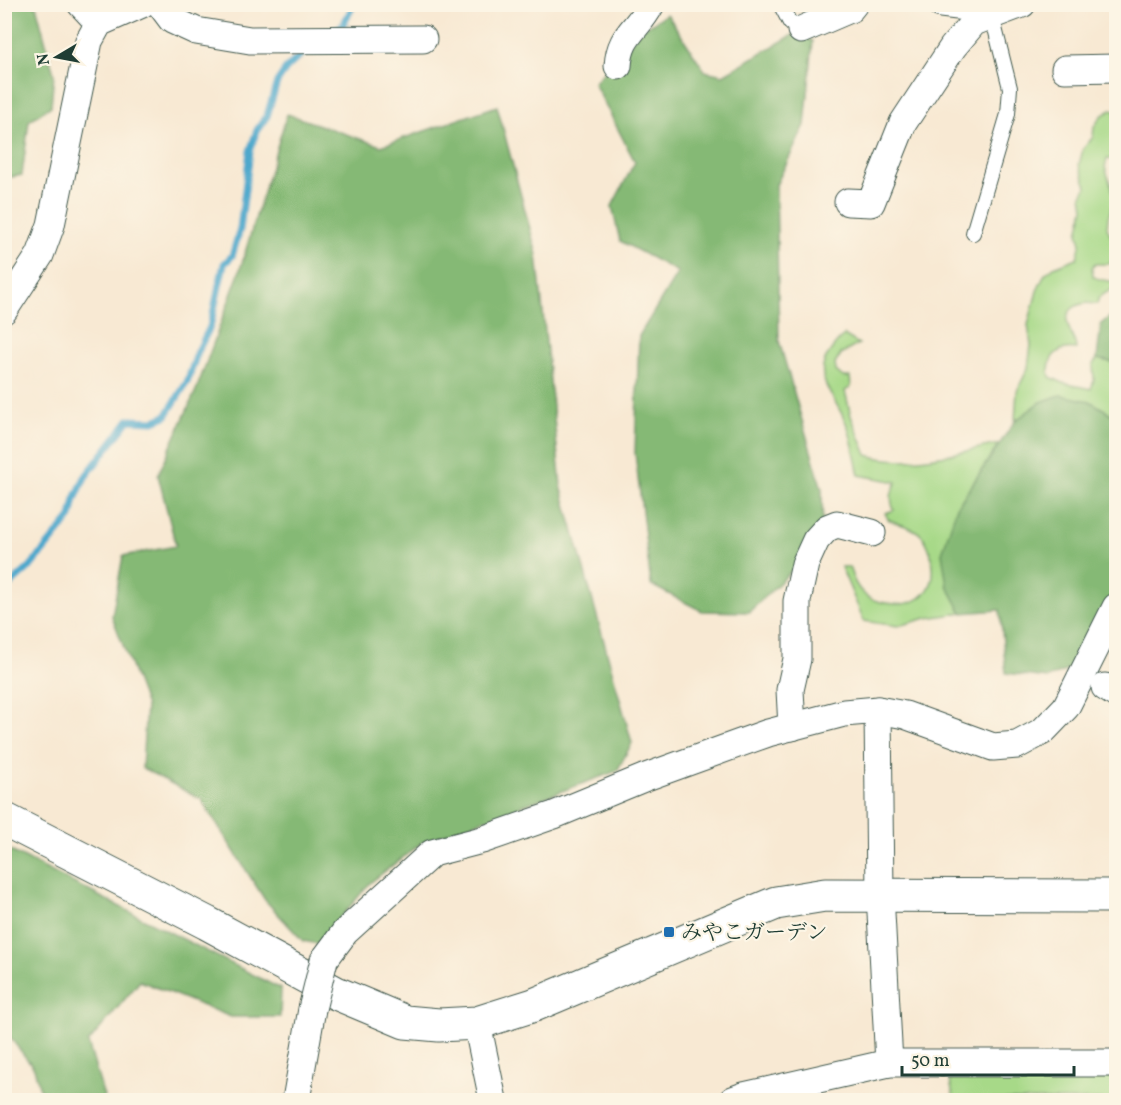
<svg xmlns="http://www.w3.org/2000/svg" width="1121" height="1105" font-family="Vollkorn,'Noto Serif JP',serif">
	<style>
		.green { fill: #a7d988; stroke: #638b5e; stroke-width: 1.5 }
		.forest { fill: #85b974; stroke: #527b54; stroke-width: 1.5 }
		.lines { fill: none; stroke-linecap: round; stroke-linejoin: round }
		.stream { stroke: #4ea8cc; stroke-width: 7 }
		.lane-casing { stroke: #40574c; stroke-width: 16 }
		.street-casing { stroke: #40574c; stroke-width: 29 }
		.secondary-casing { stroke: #40574c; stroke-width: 35 }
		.lane { stroke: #fff; stroke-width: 14 }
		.street { stroke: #fff; stroke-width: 27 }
		.secondary { stroke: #fff; stroke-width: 33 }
		.street-bridge-casing { stroke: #40574c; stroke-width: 29; stroke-linecap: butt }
		.street-bridge { stroke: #fff; stroke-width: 27 }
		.poi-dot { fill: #1f6fb2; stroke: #fcf5e5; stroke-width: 2 }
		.labels { text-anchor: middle; stroke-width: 4.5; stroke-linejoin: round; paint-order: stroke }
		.poi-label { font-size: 21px; fill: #1f3d34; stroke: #fcf5e5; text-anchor: start }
	</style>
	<rect width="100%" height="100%" fill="#fcf5e5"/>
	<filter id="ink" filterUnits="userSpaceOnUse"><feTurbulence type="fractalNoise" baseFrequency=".0167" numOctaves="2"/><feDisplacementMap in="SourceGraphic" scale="12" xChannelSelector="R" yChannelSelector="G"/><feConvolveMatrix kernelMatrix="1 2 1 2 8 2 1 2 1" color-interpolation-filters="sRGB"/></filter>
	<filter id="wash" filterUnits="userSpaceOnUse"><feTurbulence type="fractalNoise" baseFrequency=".008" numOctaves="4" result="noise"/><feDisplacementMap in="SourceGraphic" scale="24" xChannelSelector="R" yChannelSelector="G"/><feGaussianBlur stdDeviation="1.35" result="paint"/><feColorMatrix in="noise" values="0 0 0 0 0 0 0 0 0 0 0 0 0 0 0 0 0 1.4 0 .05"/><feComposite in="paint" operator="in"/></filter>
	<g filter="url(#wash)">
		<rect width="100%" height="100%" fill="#f8e9d3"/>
		<g class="green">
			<path d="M1111 110 1116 111V160L1107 159 1105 167 1115 198 1108 218 1107 228 1112 237 1116 238V258L1109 264H1095L1092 268 1093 276C1101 282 1108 279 1116 283V287L1099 297 1097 304C1088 303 1081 302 1073 308 1058 321 1076 335 1076 349 1057 346 1046 358 1050 377L1063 383 1091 389 1094 380 1093 364 1097 359 1116 363V417L1090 401 1041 402 1015 421 1017 391 1028 368 1031 345 1028 325 1037 291 1045 274 1054 267 1077 258 1081 243 1078 233 1084 208 1082 195 1087 186 1079 165 1083 149 1093 137 1094 127 1101 116Z"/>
			<path d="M844 335 859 344 841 354 835 364 836 371 843 377H850L851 387 845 391 851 416 867 455C908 468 957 452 999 444L957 507 947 585 962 613 927 618 898 626 864 621 841 567H849C853 578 856 588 865 595 870 600 880 602 886 603 920 609 940 589 931 555 929 548 927 540 921 535 913 526 898 525 888 519L885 513 894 510C889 498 891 492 897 482L859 475C855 459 853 440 847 425 829 383 804 375 844 335Z"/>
			<path d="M948 1072 1116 1077V1100H954Z"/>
		</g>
		<g class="forest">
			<path d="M5 4 36 5 54 74 51 106 29 121 22 175 5 178Z"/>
			<path d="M667 14 705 71 723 75 796 33 813 41 805 125 776 185 779 341 822 489 823 541 749 612 702 611 651 585 635 453 639 336 678 272 620 241 612 206 635 162 594 83 642 29Z"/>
			<path d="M497 106 537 255 561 486 632 743 617 771 423 842 370 883 318 944 303 941 265 900 201 799 142 768 146 706 112 616 123 556 176 546 158 475 197 388 238 276 287 114 381 146Z"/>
			<path d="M1116 312V363L1097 359 1101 324Z"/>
			<path d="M1060 395 1090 401 1116 417 1115 434 1116 453V594L1078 666 1048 678 1006 673 1000 610 962 613 947 585 942 553 957 507 1015 421 1041 402Z"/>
			<path d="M5 848 281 989 280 1017H231L140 981 88 1043 105 1100H43L34 1068 5 1031Z"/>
		</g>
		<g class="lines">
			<g class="stream">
				<path d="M334 30 343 25 354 4"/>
				<path d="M4 590 30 567 71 517 75 499 85 477 129 420 154 421 166 416 187 382 198 351 210 327 224 264 232 256 240 229 250 151 257 130 267 116 277 82 286 69 308 48"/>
			</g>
		</g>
	</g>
	<g filter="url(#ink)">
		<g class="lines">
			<defs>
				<g id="lane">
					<path d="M780 4 790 23 801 30"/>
					<path d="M973 233 1008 114 1010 88 992 16"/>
				</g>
				<g id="street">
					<path d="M81 4 99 23"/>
					<path d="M160 4 172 20 196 31 250 40 423 39"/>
					<path d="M941 4 999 11"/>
					<path d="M801 30 850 9 854 4"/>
					<path d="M618 66C620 34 637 31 651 4"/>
					<path d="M1065 69 1116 68"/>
					<path d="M848 202 871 203 903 123 953 47 974 22 1022 4"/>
					<path d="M4 310 40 255 51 225 89 41 99 23 142 4"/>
					<path d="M1105 687 1116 694"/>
					<path d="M878 710 880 894 889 1063"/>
					<path d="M792 727 790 690 797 659V601L805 564 816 540 827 528 837 524 872 533"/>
					<path d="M324 960 345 932 432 853 482 840 554 815 646 777 768 733 844 713 878 710 905 715 993 747 1017 745 1043 731 1066 707 1116 607"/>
					<path d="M477 1023 493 1100"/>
					<path d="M296 1100 312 1009"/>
					<path d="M733 1100 744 1096 889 1063H1116"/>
				</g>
				<path id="secondary" d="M4 819 207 923 336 993 405 1022 439 1025 477 1023 534 1005 776 903 825 895 1116 896"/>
			</defs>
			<use href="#lane" class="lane-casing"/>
			<use href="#street" class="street-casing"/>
			<use href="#secondary" class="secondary-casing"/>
			<use href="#lane" class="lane"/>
			<use href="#street" class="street"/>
			<use href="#secondary" class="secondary"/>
			<defs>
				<path id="street-bridge" d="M312 1009 324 960"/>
			</defs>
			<use href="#street-bridge" class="street-bridge-casing"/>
			<use href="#street-bridge" class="street-bridge"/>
		</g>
	</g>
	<rect class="poi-dot" x="663" y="926" width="12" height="12" rx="3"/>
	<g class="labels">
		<g class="poi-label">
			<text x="681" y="939">みやこガーデン</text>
		</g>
	</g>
	<rect width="1121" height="1105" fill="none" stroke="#fcf5e5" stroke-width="24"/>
	<g transform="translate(57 57) rotate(260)" stroke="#fcf5e5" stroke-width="4.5" paint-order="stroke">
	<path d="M0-4.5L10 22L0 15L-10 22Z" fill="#1f3d34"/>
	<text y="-9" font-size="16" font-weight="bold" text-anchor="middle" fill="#1f3d34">N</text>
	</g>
	<path d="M902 1066v9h172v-9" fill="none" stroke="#1f3d34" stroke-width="3"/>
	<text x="911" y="1066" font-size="18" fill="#1f3d34" stroke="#fcf5e5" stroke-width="4.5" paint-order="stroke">50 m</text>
</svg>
